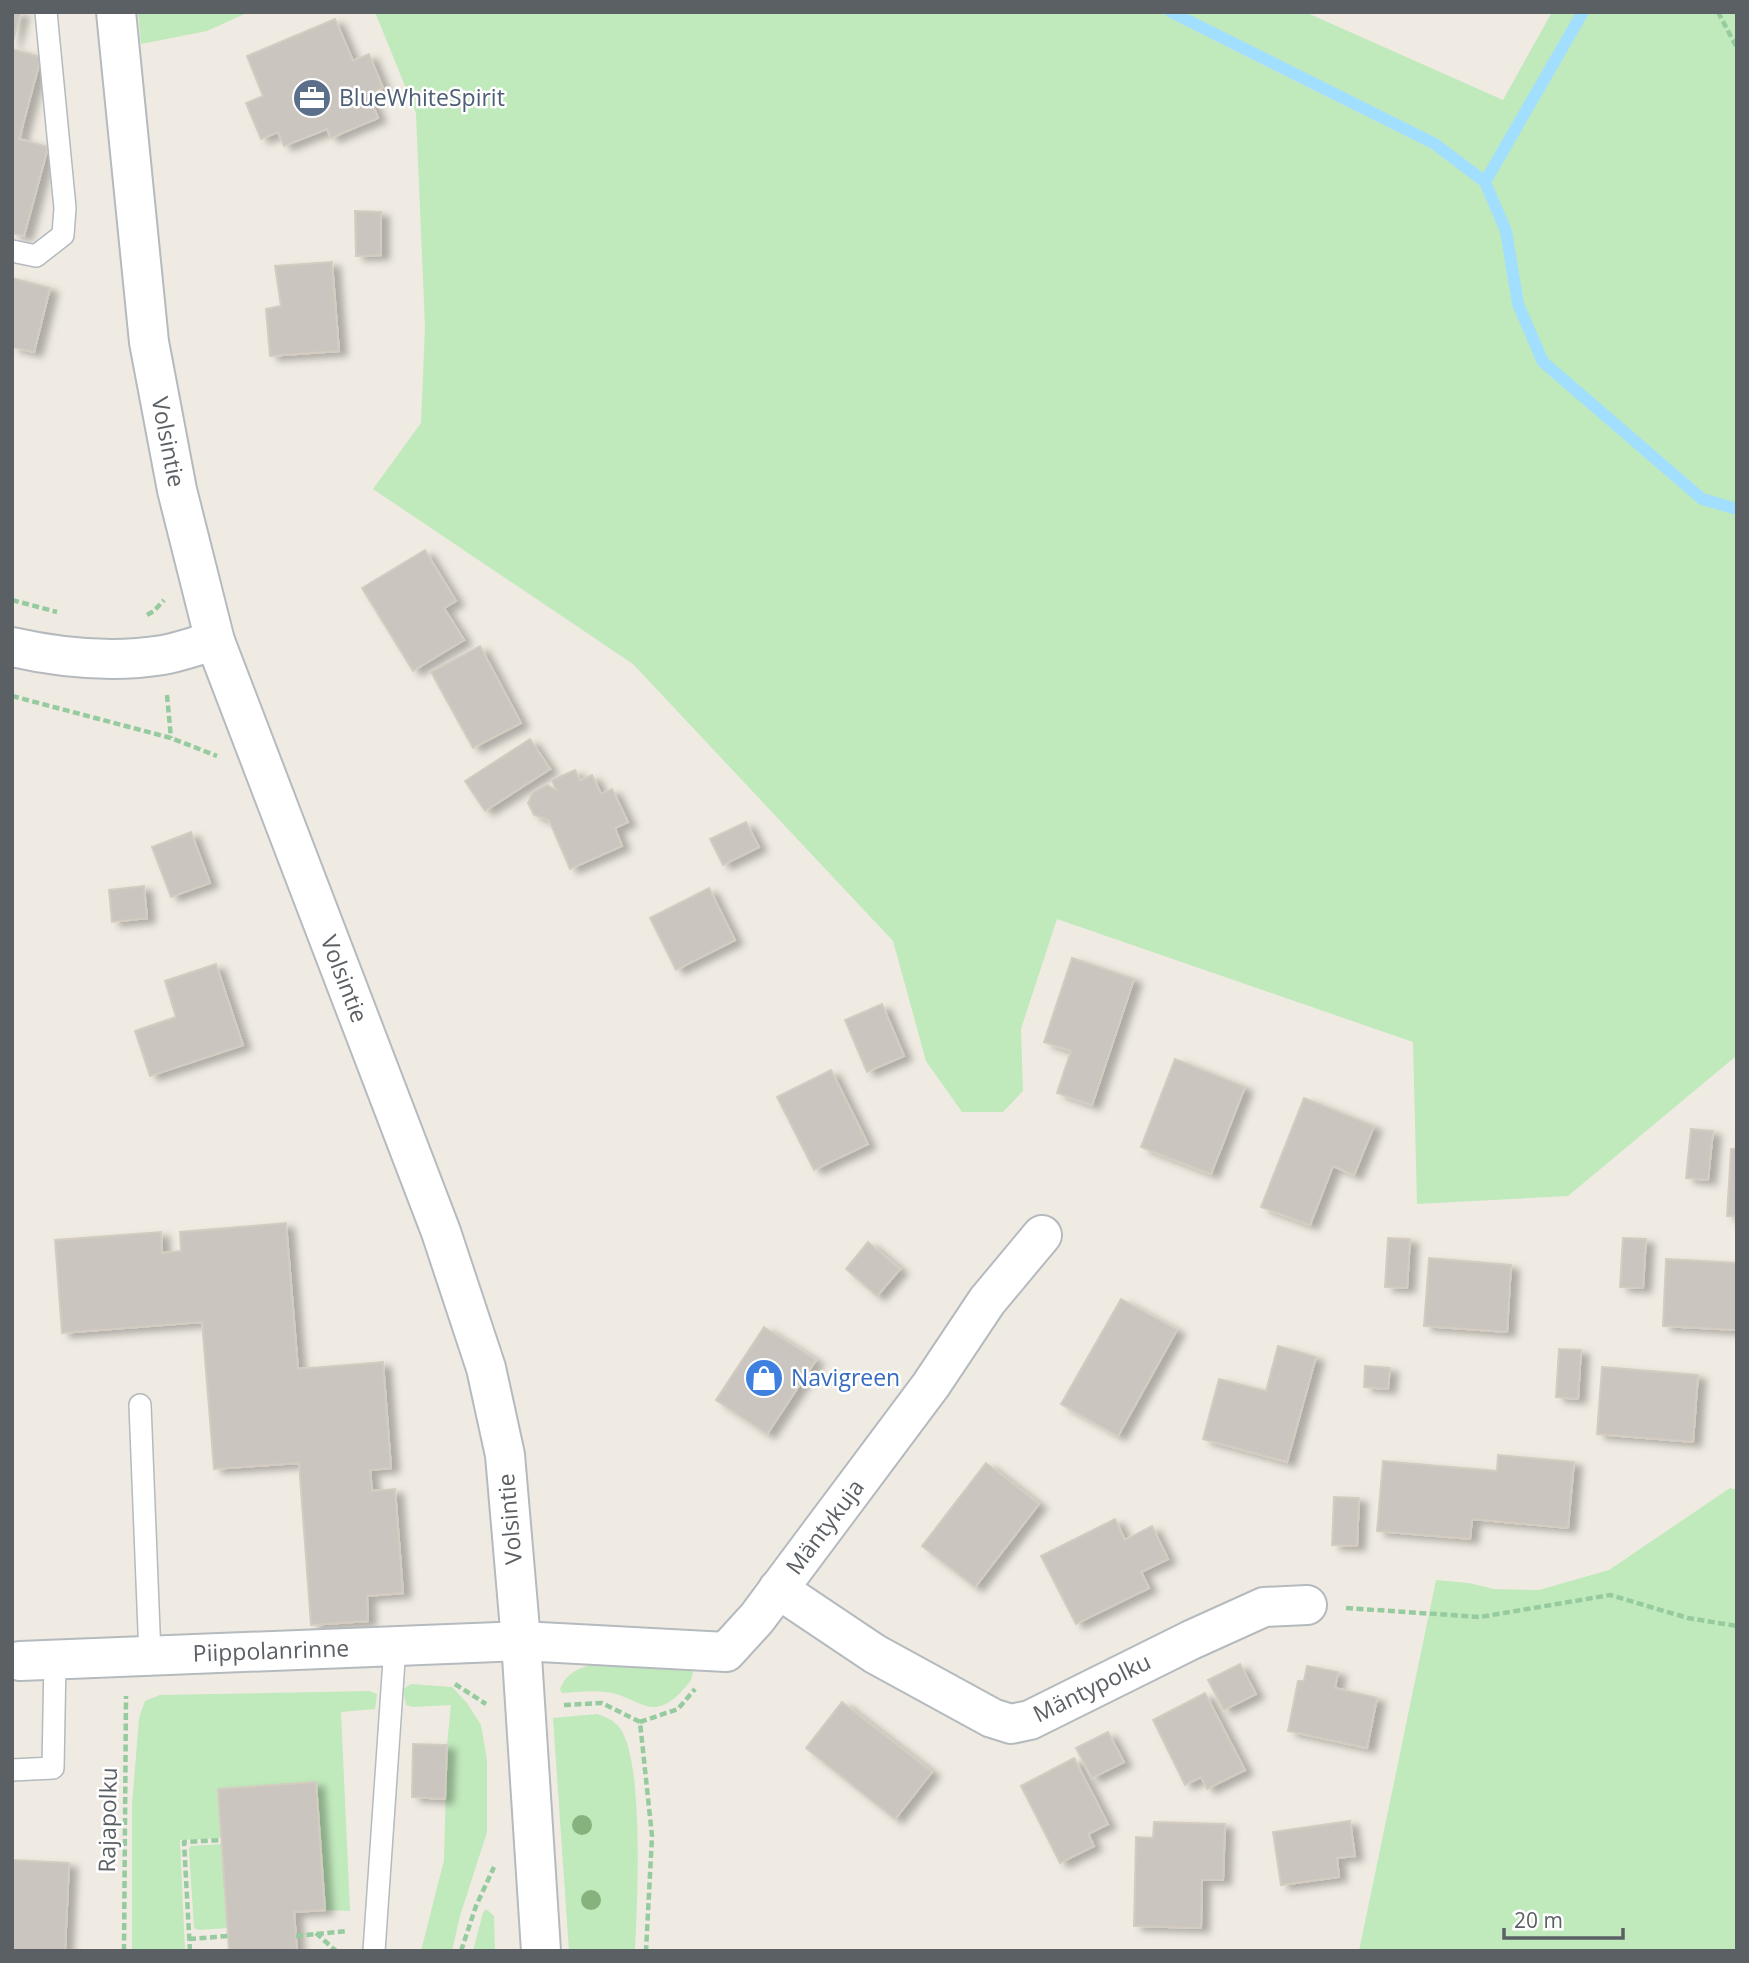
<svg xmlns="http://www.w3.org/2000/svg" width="1749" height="1963" font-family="'Open Sans',sans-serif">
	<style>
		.green { fill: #c0e9bc }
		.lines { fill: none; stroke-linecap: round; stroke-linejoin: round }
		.stream { stroke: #a2dfff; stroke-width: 12 }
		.building { fill: #cac5bf; stroke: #d4ccc0; stroke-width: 2; filter: url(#shadow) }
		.service-casing { stroke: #b5babe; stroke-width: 24 }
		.minor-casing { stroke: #b5babe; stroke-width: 42 }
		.tertiary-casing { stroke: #b5babe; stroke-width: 42 }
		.path { stroke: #95cb9f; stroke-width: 4.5; stroke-dasharray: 7 3.5; stroke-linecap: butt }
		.service { stroke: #fff; stroke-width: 21 }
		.minor { stroke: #fff; stroke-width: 38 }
		.tertiary { stroke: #fff; stroke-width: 38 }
		.tree { fill: #86b27e }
		.labels { text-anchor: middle; stroke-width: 5; stroke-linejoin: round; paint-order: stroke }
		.service-label { font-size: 23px; fill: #4e5e75; stroke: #fff; text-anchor: start }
		.street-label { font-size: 23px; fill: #5b6065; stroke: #fff }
		.shop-label { font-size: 23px; fill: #366cbe; stroke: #fff; text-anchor: start }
	</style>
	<defs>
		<filter id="shadow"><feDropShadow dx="8" dy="4.5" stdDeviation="3.5" flood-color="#0004"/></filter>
	</defs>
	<rect width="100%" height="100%" fill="#efebe2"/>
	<g class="green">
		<path d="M138 12H249L207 31 141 44Z"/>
		<path d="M375 12H1305L1503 100 1552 12H1737V1058L1735 1057 1568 1196 1417 1204 1413 1042 1057 919 1021 1029 1023 1091 1003 1112H962L926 1061 893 941 633 664 373 489 421 423 425 327 416 113Z"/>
		<path d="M1730 1488 1737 1490V1951H1359L1436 1580 1469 1583 1494 1589 1539 1590 1609 1570Z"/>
		<path d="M618 1662 693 1670C693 1681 687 1685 680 1693 650 1723 639 1696 606 1692 592 1690 576 1692 562 1693L560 1689C568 1666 598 1662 618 1662Z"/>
		<path d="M411 1684 452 1687 467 1703 481 1725 487 1760V1832L460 1916 452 1951H421L444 1860 447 1745 451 1705 413 1707 406 1705 403 1689Z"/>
		<path d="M369 1691 377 1694 375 1709 341 1712 350 1911 325 1910 316 1782 218 1789 221 1838 180 1840 185 1951H132V1806L139 1718 145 1701 160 1695Z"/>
		<path d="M597 1714C606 1717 613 1720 619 1727 645 1758 637 1908 635 1951H569L553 1718Z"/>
		<path d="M222 1844 228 1928 199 1930 194 1928 189 1849 191 1846Z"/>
		<path d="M486 1909 494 1916 495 1951H473L483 1913Z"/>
	</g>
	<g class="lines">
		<g class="stream">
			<path d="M1171 12 1435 144 1485 182 1506 231 1518 304 1543 362 1702 499 1737 509"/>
			<path d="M1485 182 1583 12"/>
		</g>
	</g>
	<g class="building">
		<path d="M12 12H21L12 45Z"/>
		<path d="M335 19 353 61 369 54 383 88 368 94 378 118 331 138 327 129 284 146 278 132 261 139 246 103 263 96 247 56Z"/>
		<path d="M12 49 41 57 19 139 48 147 24 236 12 233Z"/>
		<path d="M355 211 381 212V255L356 256Z"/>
		<path d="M332 262 339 351 270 356 266 309 281 306 275 266Z"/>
		<path d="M12 278 50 288 34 352 12 347Z"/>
		<path d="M425 550 456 601 444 608 464 640 413 671 362 588Z"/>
		<path d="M480 646 521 723 473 748 431 672Z"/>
		<path d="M530 739 550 769 485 811 465 781Z"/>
		<path d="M575 770 580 781 592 775 601 794 612 789 628 822 615 828 622 846 570 869 549 820 534 815 528 803 533 792 547 785 556 790 552 780Z"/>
		<path d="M746 822 759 847 723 865 710 839Z"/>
		<path d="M191 832 210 883 171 897 152 847Z"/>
		<path d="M144 886 147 918 112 922 109 890Z"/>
		<path d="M709 888 735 940 676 970 650 918Z"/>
		<path d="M1072 958 1134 979 1092 1105 1057 1093 1071 1051 1044 1042Z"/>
		<path d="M216 964 243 1045 150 1076 135 1031 176 1017 165 981Z"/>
		<path d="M882 1004 904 1056 867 1072 845 1020Z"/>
		<path d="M1175 1059 1245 1087 1211 1174 1141 1147Z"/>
		<path d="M831 1070 868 1144 814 1170 777 1097Z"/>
		<path d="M1304 1098 1374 1126 1354 1175 1333 1166 1310 1225 1261 1207Z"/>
		<path d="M1691 1129 1713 1131 1708 1180 1686 1178Z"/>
		<path d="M1731 1149H1737V1217L1727 1216Z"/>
		<path d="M286 1223 298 1369 383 1362 391 1468 370 1470 372 1491 395 1489 403 1593 367 1596 368 1621 311 1625 299 1463 214 1469 202 1322 62 1333 55 1240 161 1232 162 1253 181 1251 180 1232Z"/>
		<path d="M1388 1238 1410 1239 1407 1288 1385 1287Z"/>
		<path d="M1623 1238 1646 1239 1643 1288 1620 1287Z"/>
		<path d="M868 1242 900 1269 877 1296 846 1269Z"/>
		<path d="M1429 1258 1511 1265 1507 1332 1424 1326Z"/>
		<path d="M1666 1259 1737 1263V1330L1663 1326Z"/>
		<path d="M1121 1299 1177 1330 1118 1436 1061 1404Z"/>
		<path d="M764 1327 816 1360 767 1434 716 1400Z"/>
		<path d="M1278 1346 1316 1357 1287 1462 1203 1439 1219 1379 1266 1391Z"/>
		<path d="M1559 1349 1581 1350 1578 1399 1556 1397Z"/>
		<path d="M1365 1366 1390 1368 1388 1389 1364 1387Z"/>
		<path d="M1602 1367 1698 1375 1693 1442 1597 1434Z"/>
		<path d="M1498 1455 1574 1462 1568 1528 1472 1519 1470 1539 1377 1531 1383 1461 1497 1471Z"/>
		<path d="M986 1463 1039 1504 975 1587 922 1546Z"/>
		<path d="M1334 1497 1359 1498 1357 1546 1332 1545Z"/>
		<path d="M1115 1519 1125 1540 1152 1526 1168 1559 1141 1572 1149 1588 1076 1624 1041 1556Z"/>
		<path d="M1240 1664 1256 1694 1224 1710 1208 1680Z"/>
		<path d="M1307 1666 1338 1672 1335 1688 1377 1698 1367 1748 1288 1731 1298 1681H1304Z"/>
		<path d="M1205 1693 1245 1770 1207 1789 1201 1777 1185 1785 1153 1720Z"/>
		<path d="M842 1702 932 1772 895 1819 806 1748Z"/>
		<path d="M1108 1732 1124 1762 1092 1778 1076 1748Z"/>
		<path d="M413 1744 447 1745 445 1799 412 1797Z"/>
		<path d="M1074 1758 1108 1824 1088 1834 1094 1846 1060 1863 1021 1786Z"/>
		<path d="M316 1782 325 1910 294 1912 297 1951H229L218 1789Z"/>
		<path d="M1350 1821 1355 1856 1337 1858 1339 1877 1281 1885 1273 1832Z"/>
		<path d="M1154 1822 1225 1824 1223 1880H1202L1201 1928 1134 1926 1136 1837 1153 1838Z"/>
		<path d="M12 1860 69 1863 65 1951H12Z"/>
	</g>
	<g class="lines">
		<defs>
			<g id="service">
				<path d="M12 251 36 256 63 235 65 208 46 12"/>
				<path d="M140 1405 150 1656"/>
				<path d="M12 1770 53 1768 55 1660"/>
				<path d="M374 1951 395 1646"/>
			</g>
			<g id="minor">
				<path d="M778 1589 875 1654 992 1718 1011 1724 1030 1720 1191 1640 1264 1607 1307 1605"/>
				<path d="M20 1661 521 1641 726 1652 757 1618 931 1385 987 1301 1042 1235"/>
			</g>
			<g id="tertiary">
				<path d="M116 12 149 342 177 490 215 641 441 1232 486 1368 505 1455 521 1641 541 1951"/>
				<path d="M12 647C61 658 113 663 163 655 180 652 198 645 215 641"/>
			</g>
		</defs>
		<use href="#service" class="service-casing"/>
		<use href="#minor" class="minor-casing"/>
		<use href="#tertiary" class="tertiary-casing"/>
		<g class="path">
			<path d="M1718 12 1737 48"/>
			<path d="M12 600 57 612"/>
			<path d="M147 615 154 611 164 600"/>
			<path d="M167 695 171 738"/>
			<path d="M12 696 171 738 217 756"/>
			<path d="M1346 1608 1480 1617 1610 1595 1688 1618 1737 1626"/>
			<path d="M455 1684 486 1704"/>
			<path d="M564 1705 602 1703 640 1722 652 1836 646 1951"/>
			<path d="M640 1722 678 1709 695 1689"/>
			<path d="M316 1933 336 1951"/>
			<path d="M296 1936 347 1931"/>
			<path d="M189 1939 228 1936"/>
			<path d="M124 1951 126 1696"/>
			<path d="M190 1951 184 1842 221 1840"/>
			<path d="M461 1951 476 1906 494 1867"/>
		</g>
		<use href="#service" class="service"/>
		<use href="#minor" class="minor"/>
		<use href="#tertiary" class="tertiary"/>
	</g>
	<g class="tree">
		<circle cx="582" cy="1825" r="10"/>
		<circle cx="591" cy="1900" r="10"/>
	</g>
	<defs>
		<symbol id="office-disc" viewBox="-11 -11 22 22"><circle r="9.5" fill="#5c6f8a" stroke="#fff"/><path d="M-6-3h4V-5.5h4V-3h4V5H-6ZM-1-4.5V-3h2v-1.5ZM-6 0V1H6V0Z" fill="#fff"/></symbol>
		<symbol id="shop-disc" viewBox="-11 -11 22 22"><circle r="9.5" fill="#3f7fe0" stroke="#fff"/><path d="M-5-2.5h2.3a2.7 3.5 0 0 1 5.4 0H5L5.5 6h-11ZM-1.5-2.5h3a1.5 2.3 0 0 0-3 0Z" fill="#fff"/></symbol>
	</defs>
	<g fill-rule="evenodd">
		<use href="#office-disc" x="290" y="76" width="44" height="44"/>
		<use href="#shop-disc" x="742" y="1356" width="44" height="44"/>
	</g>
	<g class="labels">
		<g class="service-label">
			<text x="339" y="106">BlueWhiteSpirit</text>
		</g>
		<g class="street-label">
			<text transform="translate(168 442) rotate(79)" y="8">Volsintie</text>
			<text transform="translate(344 979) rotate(69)" y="8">Volsintie</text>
			<text transform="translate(510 1519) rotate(-95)" y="8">Volsintie</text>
			<text transform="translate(825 1527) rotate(-53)" y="8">Mäntykuja</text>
			<text transform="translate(271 1651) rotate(-2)" y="8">Piippolanrinne</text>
			<text transform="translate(1092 1688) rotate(-26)" y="8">Mäntypolku</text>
			<text transform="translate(108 1820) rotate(-89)" y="8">Rajapolku</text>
		</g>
		<g class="shop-label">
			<text x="791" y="1386">Navigreen</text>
		</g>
	</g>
	<rect width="1749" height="1963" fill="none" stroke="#5b6065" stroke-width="28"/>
	<path d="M1504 1928v10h119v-10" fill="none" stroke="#5b6065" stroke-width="3.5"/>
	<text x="1514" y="1928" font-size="21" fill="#5b6065" stroke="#ffffff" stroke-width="5" paint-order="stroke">20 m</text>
</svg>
